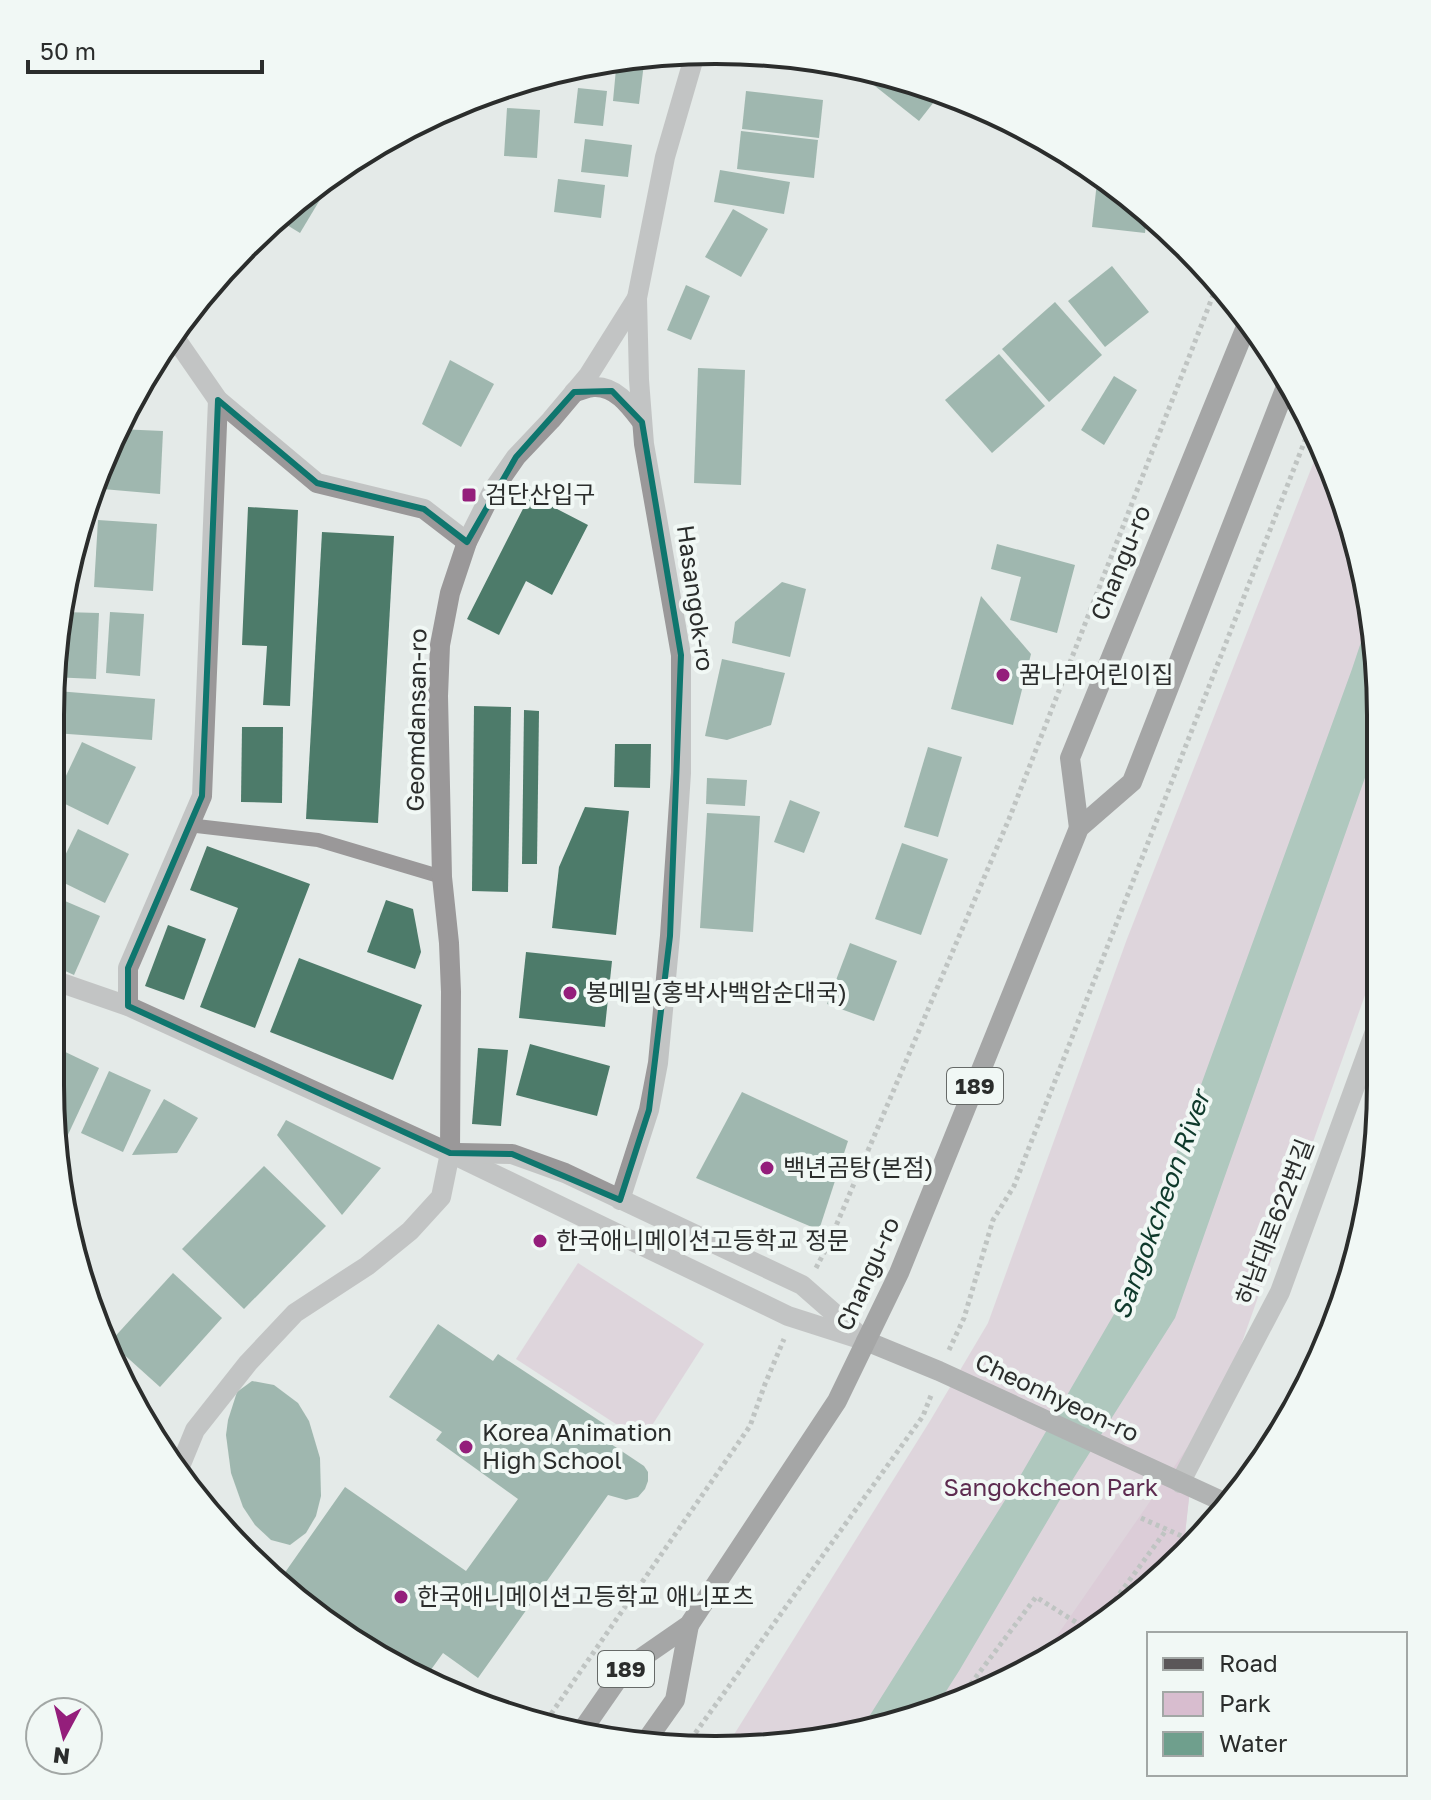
<svg xmlns="http://www.w3.org/2000/svg" width="1431" height="1800" font-family="'Golos Text','Noto Sans KR',sans-serif">
	<style>
		.green { fill: #d8bdcf }
		.forest { fill: #d3abc6 }
		.water { fill: #6f9f8d }
		.building { fill: #4d7b6a }
		.lines { fill: none; stroke-linecap: round; stroke-linejoin: round }
		.path { stroke: #939795; stroke-width: 5; stroke-dasharray: 4 4; stroke-linecap: butt }
		.service { stroke: #9a9899; stroke-width: 14 }
		.minor { stroke: #9a9899; stroke-width: 20 }
		.tertiary { stroke: #9a9899; stroke-width: 20 }
		.secondary { stroke: #747173; stroke-width: 20 }
		.primary { stroke: #5a5658; stroke-width: 20 }
		.marked { fill: none; stroke: #0f766e; stroke-width: 6; stroke-linejoin: round }
		.poi-dot { fill: #941e7b; stroke: #f1f8f5; stroke-width: 3 }
		.labels { text-anchor: middle; stroke-width: 8; stroke-linejoin: round; paint-order: stroke }
		.shield { fill: #f1f8f5; stroke: #666a68; stroke-width: 2 }
		.shield-label { font-size: 22px; font-weight: bold; fill: #2b2d2c }
		.poi-label { font-size: 24px; fill: #2b2d2c; stroke: #f1f8f5; text-anchor: start }
		.street-label { font-size: 24px; fill: #2b2d2c; stroke: #f1f8f5 }
		.park-label { font-size: 24px; fill: #5d2b50; stroke: #f1f8f5 }
		.water-label { font-size: 26px; font-style: italic; fill: #0e392b; stroke: #f1f8f5 }
		.rim { fill: none; stroke: #2b2d2c; stroke-width: 4 }
	</style>
	<rect width="100%" height="100%" fill="#e4eae8"/>
	<g class="green">
		<path d="M1320 446 1346 502 1380 672 1381 950 1229 1379 1196 1435 1183 1552 1155 1585 1048 1661 887 1727 725 1749 930 1421 988 1323 1127 939Z"/>
		<path d="M578 1263 704 1344 642 1441 516 1359Z"/>
	</g>
	<path class="forest" d="M1196 1435 1185 1534 1191 1530H1202L1155 1585 1048 1661 1036 1666Z"/>
	<path class="water" d="M1369 618 1380 672V735L1175 1318 1061 1498 959 1671 936 1707 887 1727 860 1731 1019 1478 1124 1297 1352 669Z"/>
	<g class="building">
		<path d="M759 51 773 54 767 64 745 52Z"/>
		<path d="M645 55 639 104 613 101 617 58Z"/>
		<path d="M851 67 888 73 941 93 919 121Z"/>
		<path d="M578 88 607 91 603 126 574 123Z"/>
		<path d="M746 91 823 100 819 138 742 129Z"/>
		<path d="M507 108 540 110 537 158 504 156Z"/>
		<path d="M741 131 818 140 814 178 737 169Z"/>
		<path d="M585 139 632 145 628 177 581 172Z"/>
		<path d="M720 170 790 182 784 214 714 202Z"/>
		<path d="M1098 173 1121 188 1147 212 1145 233 1092 227Z"/>
		<path d="M558 179 605 185 601 218 554 212Z"/>
		<path d="M330 183 300 233 282 222Z"/>
		<path d="M733 209 768 229 741 277 705 257Z"/>
		<path d="M1112 266 1149 312 1105 347 1068 301Z"/>
		<path d="M686 285 710 296 691 340 667 330Z"/>
		<path d="M1055 302 1102 355 1049 402 1002 349Z"/>
		<path d="M999 354 1045 406 992 453 945 400Z"/>
		<path d="M450 360 494 384 461 447 422 424Z"/>
		<path d="M698 368 745 370 741 485 694 483Z"/>
		<path d="M1114 376 1137 390 1104 445 1081 430Z"/>
		<path d="M118 429 163 431 160 494 91 488Z"/>
		<path d="M530 495 588 525 552 595 526 581 499 635 467 619Z"/>
		<path d="M248 507 298 510 290 706 263 705 267 646 242 645Z"/>
		<path d="M98 520 157 524 153 591 94 587Z"/>
		<path d="M322 532 394 536 378 823 306 819Z"/>
		<path d="M997 544 1075 565 1057 633 1010 620 1021 577 991 569Z"/>
		<path d="M782 582 806 589 790 657 732 643 735 622Z"/>
		<path d="M981 596 1031 654 1013 725 951 709Z"/>
		<path d="M63 612 99 613 96 679 51 677Z"/>
		<path d="M110 612 144 614 140 676 106 673Z"/>
		<path d="M722 659 785 673 771 725 727 740 705 736Z"/>
		<path d="M57 691 155 699 152 740 54 733Z"/>
		<path d="M474 706 511 707 508 892 472 891Z"/>
		<path d="M524 710 539 711 537 864H522Z"/>
		<path d="M242 727H283L282 803 241 802Z"/>
		<path d="M82 742 136 767 108 825 55 799Z"/>
		<path d="M615 744H651L650 788 614 787Z"/>
		<path d="M928 747 962 757 938 837 904 827Z"/>
		<path d="M707 778 747 780 745 806 706 804Z"/>
		<path d="M790 800 820 812 804 853 774 842Z"/>
		<path d="M585 807 629 811 616 935 552 928 559 867Z"/>
		<path d="M707 813 760 816 753 932 700 928Z"/>
		<path d="M78 829 129 854 105 903 54 878Z"/>
		<path d="M902 843 948 859 921 935 875 919Z"/>
		<path d="M207 846 310 884 255 1028 200 1007 238 908 190 890Z"/>
		<path d="M51 895 100 916 74 975 50 964Z"/>
		<path d="M386 900 413 909 421 952 415 969 367 952Z"/>
		<path d="M168 925 206 939 184 1000 145 986Z"/>
		<path d="M850 943 897 961 874 1021 827 1004Z"/>
		<path d="M526 952 612 961 605 1027 519 1018Z"/>
		<path d="M299 958 422 1005 393 1080 270 1032Z"/>
		<path d="M530 1044 610 1066 597 1116 516 1095Z"/>
		<path d="M478 1048 508 1050 501 1126 472 1124Z"/>
		<path d="M59 1049 99 1068 59 1154 50 1084V1068Z"/>
		<path d="M109 1071 151 1090 123 1152 81 1133Z"/>
		<path d="M742 1092 848 1141 819 1230 696 1178Z"/>
		<path d="M164 1099 198 1118 177 1153 132 1155Z"/>
		<path d="M286 1120 381 1168 342 1215 277 1135Z"/>
		<path d="M264 1166 326 1226 244 1309 182 1249Z"/>
		<path d="M173 1273 222 1318 160 1387 110 1342Z"/>
		<path d="M438 1324 493 1361 498 1354 609 1427 602 1438 644 1466 648 1472V1481L645 1489 638 1497 626 1500 608 1495 478 1678 443 1653 425 1678 382 1661 279 1581 345 1487 466 1571 518 1499 436 1440 442 1432 389 1397Z"/>
		<path d="M252 1381 274 1385 298 1403 309 1421 320 1458 321 1496 316 1516 306 1533 290 1545 271 1540 255 1525 243 1507 231 1473 226 1435 228 1420 237 1392Z"/>
		<path d="M129 1392 143 1402 136 1410Z"/>
	</g>
	<g class="lines">
		<g class="path">
			<path d="M816 1268 827 1247 1009 819 1219 280"/>
			<path d="M949 1350 964 1318 993 1220 1014 1186 1311 425"/>
			<path d="M1141 1518 1193 1541"/>
			<path d="M1096 1626 1167 1529"/>
			<path d="M961 1697 1036 1597 1090 1631"/>
			<path d="M542 1727 750 1426 765 1384 784 1339"/>
			<path d="M686 1746 923 1416 932 1393"/>
		</g>
		<path class="service" d="M188 825 318 840 442 877"/>
		<g class="minor">
			<path d="M173 335 218 400 317 483 424 509 467 542"/>
			<path d="M574 392C580 391 588 387 594 387 616 386 630 406 642 422"/>
			<path d="M50 979 128 1006 450 1153 788 1316 866 1341"/>
			<path d="M128 1006V968L202 796 218 400"/>
			<path d="M458 1153 512 1154 565 1173 802 1285 859 1335"/>
			<path d="M179 1469 195 1430 248 1363 295 1313 367 1266 410 1231 441 1197 450 1153 451 992 449 943 442 877 438 696 440 645 450 593 467 542 493 490 516 457 551 420 588 376 637 298"/>
			<path d="M1180 1483 1280 1292 1381 1015"/>
		</g>
		<path class="tertiary" d="M620 1200 649 1110 658 1063 670 936 681 773V655L644 444 639 380 637 298 665 157 695 54"/>
		<path class="secondary" d="M866 1341 939 1371 1226 1503"/>
		<g class="primary">
			<path d="M1079 828 1070 758 1248 322"/>
			<path d="M581 1732 624 1670 689 1625 837 1401 899 1273 1079 828 1132 782 1289 379"/>
			<path d="M646 1741 675 1700 689 1625"/>
		</g>
	</g>
	<path d="M0 0H1431V1800H0ZM612 391 642 422 681 655 670 936 649 1110 620 1200 512 1154 450 1153 128 1006V968L202 796 218 400 317 483 424 509 467 542 516 457 574 392Z" fill="#e4eae8" fill-opacity=".55" fill-rule="evenodd"/>
	<path class="marked" d="M612 391 642 422 681 655 670 936 649 1110 620 1200 512 1154 450 1153 128 1006V968L202 796 218 400 317 483 424 509 467 542 516 457 574 392Z"/>
	<g class="poi-dot">
		<rect x="461" y="487" width="16" height="16" rx="4"/>
		<circle cx="1003" cy="675" r="8"/>
		<circle cx="570" cy="993" r="8"/>
		<circle cx="767" cy="1168" r="8"/>
		<circle cx="540" cy="1241" r="8"/>
		<circle cx="466" cy="1447" r="8"/>
		<circle cx="401" cy="1597" r="8"/>
	</g>
	<g class="labels">
		<g class="shield">
			<rect x="947" y="1068" width="56" height="36" rx="6"/>
			<rect x="598" y="1651" width="56" height="36" rx="6"/>
		</g>
		<g class="shield-label">
			<text x="975" y="1094">189</text>
			<text x="626" y="1677">189</text>
		</g>
		<g class="poi-label">
			<text x="485" y="503">검단산입구</text>
			<text x="1019" y="683">꿈나라어린이집</text>
			<text x="586" y="1001">봉메밀(홍박사백암순대국)</text>
			<text x="783" y="1176">백년곰탕(본점)</text>
			<text x="556" y="1249">한국애니메이션고등학교 정문</text>
			<text x="482" y="1441">Korea Animation<tspan x="482" dy="28">High School</tspan></text>
			<text x="417" y="1605">한국애니메이션고등학교 애니포츠</text>
		</g>
		<g class="street-label">
			<text transform="translate(1121 563) rotate(-68)" y="8">Changu-ro</text>
			<text transform="translate(695 598) rotate(82)" y="8">Hasangok-ro</text>
			<text transform="translate(417 720) rotate(-89)" y="8">Geomdansan-ro</text>
			<text transform="translate(1275 1222) rotate(-69)" y="8">하남대로622번길</text>
			<text transform="translate(868 1274) rotate(-66)" y="8">Changu-ro</text>
			<text transform="translate(1057 1398) rotate(25)" y="8">Cheonhyeon-ro</text>
		</g>
		<g class="park-label">
			<text x="1051" y="1496">Sangokcheon Park</text>
		</g>
		<g class="water-label">
			<text transform="translate(1161 1205) rotate(-70)" y="9">Sangokcheon River</text>
		</g>
	</g>
	<path d="M0 0H1431V1800H0ZM715 64H716A651 651 0 0 1 1367 715V1085A651 651 0 0 1 716 1736H715A651 651 0 0 1 64 1085V715A651 651 0 0 1 715 64Z" fill="#f1f8f5" fill-rule="evenodd"/>
	<path class="rim" d="M715 64H716A651 651 0 0 1 1367 715V1085A651 651 0 0 1 716 1736H715A651 651 0 0 1 64 1085V715A651 651 0 0 1 715 64Z"/>
	<rect x="1147" y="1632" width="260" height="144" fill="#f1f8f5" stroke="#a2a7a5" stroke-width="2"/>
	<rect x="1163" y="1658" width="40" height="12" fill="#5a5658" stroke="#a2a7a5" stroke-width="2"/>
	<text x="1219" y="1672" font-size="24" fill="#2b2d2c">Road</text>
	<rect x="1163" y="1692" width="40" height="24" fill="#d8bdcf" stroke="#a2a7a5" stroke-width="2"/>
	<text x="1219" y="1712" font-size="24" fill="#2b2d2c">Park</text>
	<rect x="1163" y="1732" width="40" height="24" fill="#6f9f8d" stroke="#a2a7a5" stroke-width="2"/>
	<text x="1219" y="1752" font-size="24" fill="#2b2d2c">Water</text>
	<g transform="translate(64 1736) rotate(187)"><circle r="38" fill="#f1f8f5" stroke="#a2a7a5" stroke-width="2"/>
	<path d="M0-6L14 30L0 20L-14 30Z" fill="#941e7b"/>
	<text y="-12" font-size="22" font-weight="bold" text-anchor="middle" fill="#2b2d2c">N</text>
	</g>
	<path d="M28 60v12h234v-12" fill="none" stroke="#2b2d2c" stroke-width="4"/>
	<text x="40" y="60" font-size="24" fill="#2b2d2c" stroke="#f1f8f5" stroke-width="6" paint-order="stroke">50 m</text>
</svg>
